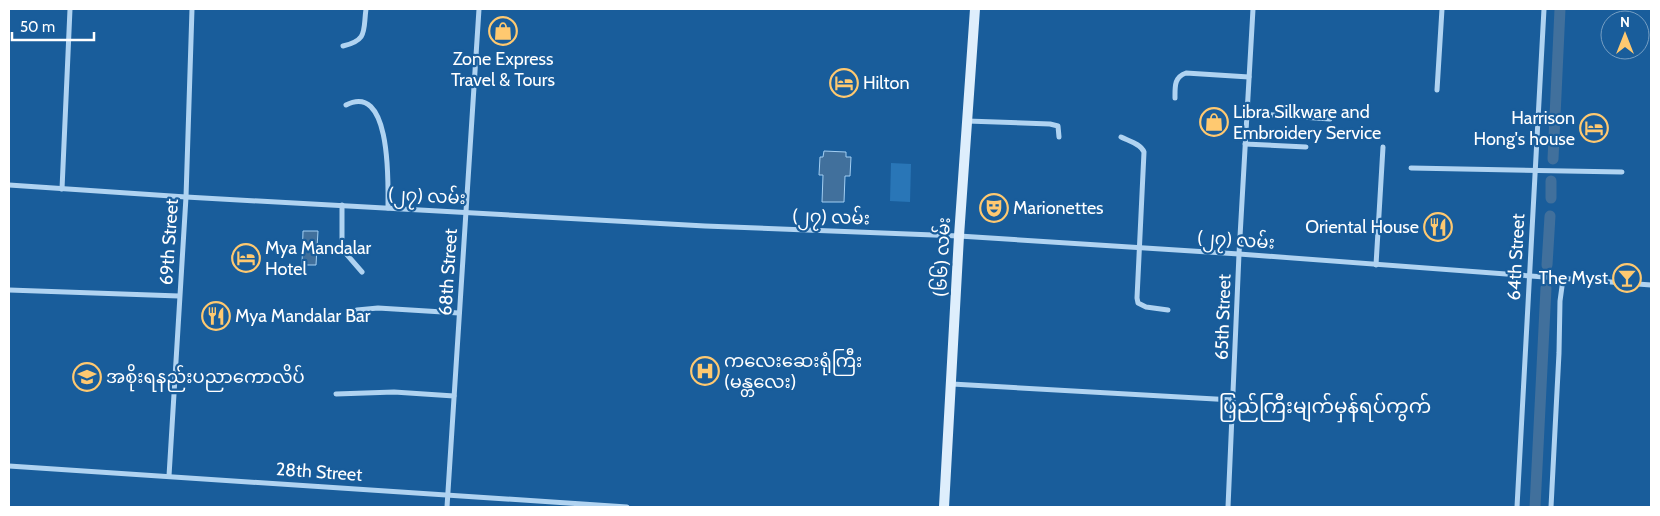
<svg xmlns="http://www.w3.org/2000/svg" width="1660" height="516" font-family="Cabin,'Noto Sans Myanmar',sans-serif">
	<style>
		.green { fill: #2976b7 }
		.water { fill: #41709c; stroke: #a3cff3 }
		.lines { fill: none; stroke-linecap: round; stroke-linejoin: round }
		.canal { stroke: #41709c; stroke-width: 11 }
		.street { stroke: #b0d3f1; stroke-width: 5 }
		.secondary { stroke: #deeefc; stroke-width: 10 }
		.labels { text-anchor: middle; stroke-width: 4.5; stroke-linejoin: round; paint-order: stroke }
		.poi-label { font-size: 18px; fill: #fff; stroke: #195d9b; text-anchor: start }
		.street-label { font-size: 18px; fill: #fff; stroke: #195d9b }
		.quarter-label { font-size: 20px; fill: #fff; stroke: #195d9b }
	</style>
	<rect width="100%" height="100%" fill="#195d9b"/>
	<path class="green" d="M891 163 911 164 910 202 890 201Z"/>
	<g class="water">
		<path d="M824 151 846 152V157H851L850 176H845L844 202H822L823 175H819L820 157H823Z"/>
		<path d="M303 231H318L316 265H302Z"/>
	</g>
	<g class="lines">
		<g class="canal">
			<path d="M1553 159 1560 9"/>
			<path d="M1551 198V181"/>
			<path d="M1547 265 1550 216"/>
			<path d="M1535 507 1546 288"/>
		</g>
		<g class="street">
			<path d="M343 46C368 40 363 31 366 9"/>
			<path d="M1437 90 1442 9"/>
			<path d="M1175 98C1175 87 1174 77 1186 73L1249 77"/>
			<path d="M346 105C392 81 388 186 388 208"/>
			<path d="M1247 113 1330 119"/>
			<path d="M967 121 1050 124 1058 126 1059 137"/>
			<path d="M1121 137C1129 141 1141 144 1144 152L1137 298 1138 303 1146 307 1168 310"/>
			<path d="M1245 144 1306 147"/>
			<path d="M1411 168 1622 172"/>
			<path d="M9 185 186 197 705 226 959 236 1239 254 1651 285"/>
			<path d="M62 189 70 9"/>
			<path d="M342 205V249L362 272"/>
			<path d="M1376 265 1383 147"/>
			<path d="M9 290 179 296"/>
			<path d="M349 317 352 313 357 310 378 308 459 313"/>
			<path d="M952 384 1233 400"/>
			<path d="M336 394 394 392 454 396"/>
			<path d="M9 466 627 507"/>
			<path d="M169 476 186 197 192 9"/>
			<path d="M447 507 479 9"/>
			<path d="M1228 507 1239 254 1253 9"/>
			<path d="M1517 507 1544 9"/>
			<path d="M1551 507 1559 353 1560 301 1563 279"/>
		</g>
		<path class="secondary" d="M944 507 959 236 975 9"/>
	</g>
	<defs>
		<symbol id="shop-ring" viewBox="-11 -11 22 22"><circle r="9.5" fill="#195d9b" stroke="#ffc970" stroke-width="1.5"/><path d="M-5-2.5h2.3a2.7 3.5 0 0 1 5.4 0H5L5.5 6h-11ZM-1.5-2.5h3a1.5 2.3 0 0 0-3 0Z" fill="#ffc970"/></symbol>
		<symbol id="hotel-ring" viewBox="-11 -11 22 22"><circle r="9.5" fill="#195d9b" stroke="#ffc970" stroke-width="1.5"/><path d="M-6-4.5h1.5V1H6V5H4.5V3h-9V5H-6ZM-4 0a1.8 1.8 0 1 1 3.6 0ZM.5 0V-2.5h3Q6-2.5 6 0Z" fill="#ffc970"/></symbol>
		<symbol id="theatre-ring" viewBox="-11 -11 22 22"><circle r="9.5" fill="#195d9b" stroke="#ffc970" stroke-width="1.5"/><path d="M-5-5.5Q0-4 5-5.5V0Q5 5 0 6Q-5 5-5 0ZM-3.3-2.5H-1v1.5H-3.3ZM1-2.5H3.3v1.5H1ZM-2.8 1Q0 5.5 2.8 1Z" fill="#ffc970"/></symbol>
		<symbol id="restaurant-ring" viewBox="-11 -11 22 22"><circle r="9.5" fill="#195d9b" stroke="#ffc970" stroke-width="1.5"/><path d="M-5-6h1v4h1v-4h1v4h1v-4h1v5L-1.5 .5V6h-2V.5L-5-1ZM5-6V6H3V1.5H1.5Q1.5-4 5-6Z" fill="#ffc970"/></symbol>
		<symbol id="bar-ring" viewBox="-11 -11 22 22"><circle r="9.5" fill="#195d9b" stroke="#ffc970" stroke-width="1.5"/><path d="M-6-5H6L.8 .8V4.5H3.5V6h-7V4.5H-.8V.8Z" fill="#ffc970"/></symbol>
		<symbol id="hospital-ring" viewBox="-11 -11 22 22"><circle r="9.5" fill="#195d9b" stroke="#ffc970" stroke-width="1.5"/><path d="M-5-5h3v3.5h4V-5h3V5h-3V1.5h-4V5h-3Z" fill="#ffc970"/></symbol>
		<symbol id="university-ring" viewBox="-11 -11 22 22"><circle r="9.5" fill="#195d9b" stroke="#ffc970" stroke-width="1.5"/><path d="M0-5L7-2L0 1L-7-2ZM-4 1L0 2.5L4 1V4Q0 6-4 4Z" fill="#ffc970"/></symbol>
	</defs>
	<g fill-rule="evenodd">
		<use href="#shop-ring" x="487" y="15" width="32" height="32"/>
		<use href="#hotel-ring" x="828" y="67" width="32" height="32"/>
		<use href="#shop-ring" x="1198" y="106" width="32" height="32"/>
		<use href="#hotel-ring" x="1578" y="112" width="32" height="32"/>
		<use href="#theatre-ring" x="978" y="192" width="32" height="32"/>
		<use href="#restaurant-ring" x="1422" y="211" width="32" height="32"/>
		<use href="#hotel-ring" x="230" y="242" width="32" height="32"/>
		<use href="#bar-ring" x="1611" y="262" width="32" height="32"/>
		<use href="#restaurant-ring" x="200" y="300" width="32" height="32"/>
		<use href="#hospital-ring" x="689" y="355" width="32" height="32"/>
		<use href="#university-ring" x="71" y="361" width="32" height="32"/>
	</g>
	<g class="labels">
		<g class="poi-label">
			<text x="503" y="65" text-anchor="middle">Zone Express<tspan x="503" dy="21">Travel &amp; Tours</tspan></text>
			<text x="863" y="89">Hilton</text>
			<text x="1233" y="118">Libra Silkware and<tspan x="1233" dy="21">Embroidery Service</tspan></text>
			<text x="1575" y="124" text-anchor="end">Harrison<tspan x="1575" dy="21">Hong's house</tspan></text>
			<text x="1013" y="214">Marionettes</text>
			<text x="1419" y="233" text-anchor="end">Oriental House</text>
			<text x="265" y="254">Mya Mandalar<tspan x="265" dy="21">Hotel</tspan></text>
			<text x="1608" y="284" text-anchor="end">The Myst</text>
			<text x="235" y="322">Mya Mandalar Bar</text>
			<text x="724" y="367">ကလေးဆေးရုံကြီး<tspan x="724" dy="21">(မန္တလေး)</tspan></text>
			<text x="106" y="383">အစိုးရနည်းပညာကောလိပ်</text>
		</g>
		<g class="street-label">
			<text transform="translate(427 196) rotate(3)" y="6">(၂၇) လမ်း</text>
			<text transform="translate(831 217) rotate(2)" y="6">(၂၇) လမ်း</text>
			<text transform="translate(1236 240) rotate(4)" y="6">(၂၇) လမ်း</text>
			<text transform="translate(169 242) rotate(-86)" y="6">69th Street</text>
			<text transform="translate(942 257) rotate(-87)" y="6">(၆၆) လမ်း</text>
			<text transform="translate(1516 257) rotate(-87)" y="6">64th Street</text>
			<text transform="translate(448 272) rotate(-86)" y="6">68th Street</text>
			<text transform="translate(1223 317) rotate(-88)" y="6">65th Street</text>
			<text transform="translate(319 472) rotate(4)" y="6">28th Street</text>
		</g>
		<g class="quarter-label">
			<text x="1325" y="413">ပြည်ကြီးမျက်မှန်ရပ်ကွက်</text>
		</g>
	</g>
	<rect width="1660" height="516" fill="none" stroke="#ffffff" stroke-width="20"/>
	<g transform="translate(1625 35)"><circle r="24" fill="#195d9b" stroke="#759ec3"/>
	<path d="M0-4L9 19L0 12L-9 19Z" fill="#ffc970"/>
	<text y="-8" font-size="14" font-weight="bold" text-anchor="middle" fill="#ffffff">N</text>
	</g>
	<path d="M12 32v8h82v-8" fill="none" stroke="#ffffff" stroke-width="2.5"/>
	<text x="20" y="32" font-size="15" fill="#ffffff" stroke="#195d9b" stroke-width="4" paint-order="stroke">50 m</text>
</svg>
